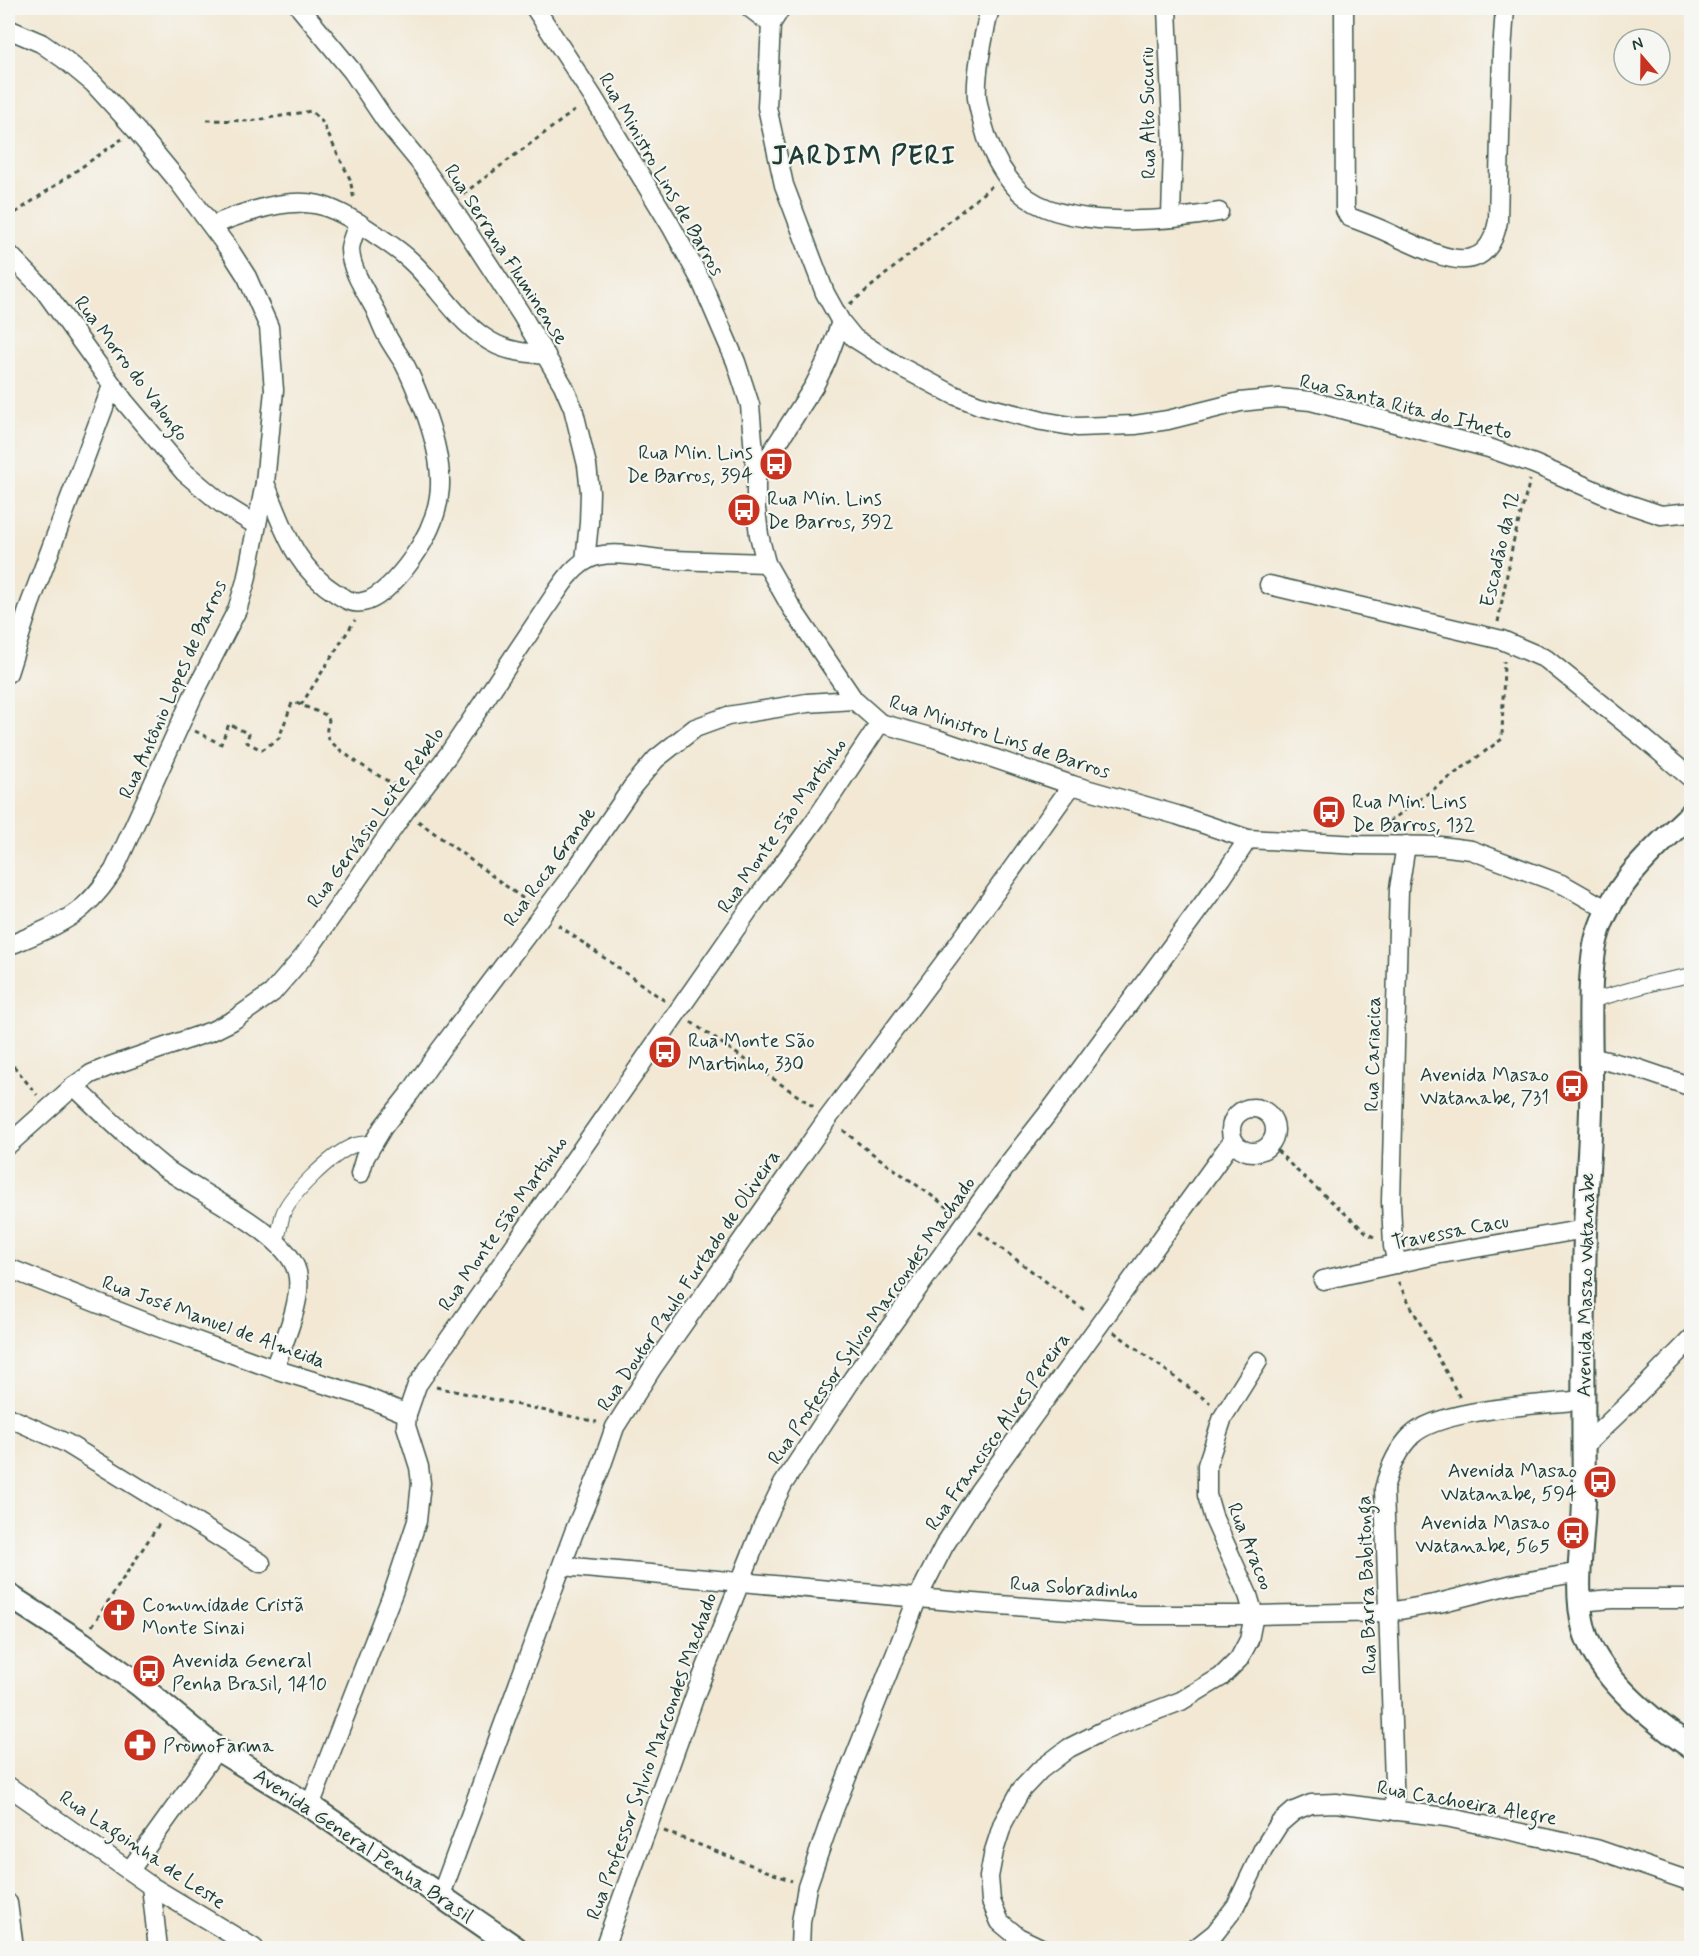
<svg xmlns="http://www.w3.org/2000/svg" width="1699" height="1956" font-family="Mynerve,sans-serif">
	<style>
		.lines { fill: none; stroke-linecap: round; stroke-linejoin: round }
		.pedestrian-casing { stroke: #3f574c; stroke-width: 16 }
		.minor-casing { stroke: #3f574c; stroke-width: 21 }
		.tertiary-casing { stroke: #3f574c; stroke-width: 26 }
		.path { stroke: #3f574c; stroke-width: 3; stroke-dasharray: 4.5 4.5; stroke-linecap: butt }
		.pedestrian { stroke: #fff; stroke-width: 14 }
		.minor { stroke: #fff; stroke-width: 18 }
		.tertiary { stroke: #fff; stroke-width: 22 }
		.labels { text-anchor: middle; stroke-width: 4.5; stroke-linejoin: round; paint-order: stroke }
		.street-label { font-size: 20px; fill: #1f3d34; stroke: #f6f6f2 }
		.poi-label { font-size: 20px; fill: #1f3d34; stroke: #f6f6f2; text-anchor: start }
		.district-label { font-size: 26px; font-weight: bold; letter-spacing: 1.5px; fill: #1f3d34; stroke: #f6f6f2 }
	</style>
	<rect width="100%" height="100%" fill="#f6f6f2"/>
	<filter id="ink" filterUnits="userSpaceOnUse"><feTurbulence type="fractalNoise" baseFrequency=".0167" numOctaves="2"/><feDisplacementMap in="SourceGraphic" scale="12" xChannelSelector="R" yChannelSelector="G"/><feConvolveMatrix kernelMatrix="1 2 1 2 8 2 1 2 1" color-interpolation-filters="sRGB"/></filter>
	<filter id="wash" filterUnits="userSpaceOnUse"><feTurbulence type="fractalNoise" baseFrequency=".008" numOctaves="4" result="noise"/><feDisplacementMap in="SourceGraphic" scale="24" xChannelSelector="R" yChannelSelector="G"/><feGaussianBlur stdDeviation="1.35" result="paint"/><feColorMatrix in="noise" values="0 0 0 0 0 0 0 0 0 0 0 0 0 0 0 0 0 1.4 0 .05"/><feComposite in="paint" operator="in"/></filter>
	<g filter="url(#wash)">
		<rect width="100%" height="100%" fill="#f2e8d4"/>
	</g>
	<g filter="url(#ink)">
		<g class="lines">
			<defs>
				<g id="pedestrian">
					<path d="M1590 1001 1657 982 1692 975"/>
					<path d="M276 1241C280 1232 280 1223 283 1214 290 1194 331 1156 350 1147 356 1143 366 1144 373 1142"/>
				</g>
				<g id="minor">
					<path d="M300 8 352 71 385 120 418 160 450 205 521 314 563 385 573 408 587 465 590 492 589 523 585 561"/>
					<path d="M535 8 593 97 671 226 701 281 736 362 750 405 756 477V509L759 535 766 563 791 607 854 700 880 723 937 739 1072 785 1177 815 1248 839 1359 845 1440 846 1471 850 1564 885 1606 909"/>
					<path d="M750 8 771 24"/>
					<path d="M781 8 771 24 767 107 784 185 825 293 841 322 854 338 895 364 954 395 979 405 1042 421 1077 427 1135 425 1168 420 1240 402 1279 398 1311 401 1489 448 1534 464 1619 501 1661 515 1692 512"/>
					<path d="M990 8C984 33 975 72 977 98 979 112 983 125 987 138 994 158 1005 177 1020 192 1061 231 1168 221 1219 212"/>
					<path d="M1167 8 1173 146 1171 217"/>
					<path d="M1344 8 1345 210 1349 217C1365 223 1382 229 1397 237 1436 254 1486 284 1498 221L1502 52 1505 8"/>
					<path d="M8 29 41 43 64 59 93 83 136 130 178 181 231 252 247 277 269 327 274 390 265 483 246 581 237 610 193 696 114 870C105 883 96 896 83 907 64 924 31 936 8 946"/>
					<path d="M213 226C227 218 241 214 256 210 306 195 330 203 372 232 385 241 400 250 412 262 440 288 461 328 497 345 512 352 529 353 546 355"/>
					<path d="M8 253 44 290 124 401 184 472 222 504 256 525"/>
					<path d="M756 477 814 386 827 360 841 322"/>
					<path d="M265 483C284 528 293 566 337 594 345 599 352 604 362 602 380 600 402 573 412 559 447 509 446 472 427 417 420 399 413 380 404 363 398 354 392 345 387 336 382 327 379 317 374 307 365 291 350 268 350 249 351 239 355 232 359 223"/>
					<path d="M1269 585 1502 640 1546 659 1641 736 1692 779"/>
					<path d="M8 673 30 604 112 386"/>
					<path d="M1590 1057 1636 1068 1692 1087"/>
					<path d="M74 1086C102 1113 131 1141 162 1166 195 1192 287 1232 297 1272 304 1299 283 1343 274 1369"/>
					<circle cx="1253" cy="1130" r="22"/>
					<path d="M8 1145 74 1086 91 1074 110 1066 212 1031 232 1021 272 993 304 956 405 811 448 755 554 596C562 584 572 569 585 561 607 547 647 559 672 560 704 561 735 562 766 563"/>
					<path d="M360 1174 365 1157 383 1127 410 1093 440 1050 572 875 633 786 656 759 695 728 728 716 807 703 854 700"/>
					<path d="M1397 1264 1393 1246 1391 1202 1399 889 1406 845"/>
					<path d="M8 1268 158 1327 274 1369 363 1396 407 1414"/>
					<path d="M1323 1280 1435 1255 1585 1229"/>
					<path d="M8 1417 66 1443 261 1563"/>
					<path d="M1583 1447 1626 1406 1692 1338"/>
					<path d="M562 1566 985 1604 1141 1615H1254L1389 1612 1439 1603 1513 1584 1580 1572"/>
					<path d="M1580 1602 1612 1599H1692"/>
					<path d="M8 1786 151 1886 254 1948"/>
					<path d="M310 1806 394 1590 417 1521 421 1483 419 1467 406 1426 407 1414 417 1385 748 911 816 819 880 723"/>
					<path d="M1395 1811 1384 1489C1389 1469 1396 1451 1411 1436 1439 1408 1542 1405 1582 1400"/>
					<path d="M130 1870 217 1749"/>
					<path d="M151 1886 158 1948"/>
					<path d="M441 1895 574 1532 600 1470 615 1427 653 1367 828 1118 964 936 1072 785"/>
					<path d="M8 1903 14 1948"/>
					<path d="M604 1948 697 1690 763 1525 783 1484 853 1378 1005 1168 1052 1108 1222 878 1248 839"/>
					<path d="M800 1948 801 1922 807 1887 833 1812 918 1597 944 1546 979 1491 1233 1140"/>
					<path d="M1041 1948 1018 1937 1000 1922 991 1901 989 1877 994 1851 1003 1823 1021 1790 1040 1770 1069 1748 1105 1730 1181 1701 1221 1677 1239 1659 1249 1640 1254 1615 1248 1595 1214 1519 1207 1495V1465L1223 1417 1258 1361"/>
					<path d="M1196 1948 1215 1933 1236 1906 1263 1849 1279 1824 1294 1811 1311 1804 1336 1803 1446 1817 1596 1849 1692 1882"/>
				</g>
				<g id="tertiary">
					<path d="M1692 813C1655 848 1611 886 1597 937 1593 951 1592 967 1591 982 1589 1025 1592 1067 1591 1109 1590 1150 1586 1191 1585 1232 1583 1320 1583 1408 1584 1497 1584 1540 1573 1586 1584 1629 1597 1677 1653 1721 1692 1748"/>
					<path d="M8 1595 82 1643 138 1684 217 1749 310 1806 516 1948"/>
				</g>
			</defs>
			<use href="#pedestrian" class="pedestrian-casing"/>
			<use href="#minor" class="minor-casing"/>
			<use href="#tertiary" class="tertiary-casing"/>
			<g class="path">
				<path d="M207 120 251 121 311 111 321 120 350 179 354 200"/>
				<path d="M463 194 578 108"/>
				<path d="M8 218 122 139"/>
				<path d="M850 304 993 185"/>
				<path d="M1498 622 1513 543 1530 480"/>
				<path d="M301 705 355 620"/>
				<path d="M195 731 221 744 229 724 249 734 246 742 262 750 279 738 292 703H296L326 715 329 720C328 724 326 730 327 734 328 748 386 780 400 788"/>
				<path d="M418 821 529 903"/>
				<path d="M1382 827 1502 739 1504 661"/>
				<path d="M558 925 665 1001"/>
				<path d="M691 1022 814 1107"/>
				<path d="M8 1059 37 1095"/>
				<path d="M843 1130 862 1146 953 1211"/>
				<path d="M1271 1144 1293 1167 1368 1234 1374 1237"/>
				<path d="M979 1232 1087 1312"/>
				<path d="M1398 1282 1460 1398"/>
				<path d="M1114 1332 1210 1403"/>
				<path d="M436 1387 597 1422"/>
				<path d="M92 1626 161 1521"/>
				<path d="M664 1831 792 1881"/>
			</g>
			<use href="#pedestrian" class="pedestrian"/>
			<use href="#minor" class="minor"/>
			<use href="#tertiary" class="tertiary"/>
		</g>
	</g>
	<defs>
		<symbol id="bus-disc" viewBox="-11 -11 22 22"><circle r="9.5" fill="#c8321e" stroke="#f6f6f2"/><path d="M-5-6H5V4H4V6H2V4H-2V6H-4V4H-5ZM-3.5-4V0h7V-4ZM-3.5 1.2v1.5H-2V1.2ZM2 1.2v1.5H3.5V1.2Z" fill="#fff"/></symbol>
		<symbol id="church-disc" viewBox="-11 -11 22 22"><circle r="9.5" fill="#c8321e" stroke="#f6f6f2"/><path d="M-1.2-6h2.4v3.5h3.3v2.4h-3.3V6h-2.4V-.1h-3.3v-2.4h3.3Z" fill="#fff"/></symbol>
		<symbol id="pharmacy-disc" viewBox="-11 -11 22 22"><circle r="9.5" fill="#c8321e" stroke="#f6f6f2"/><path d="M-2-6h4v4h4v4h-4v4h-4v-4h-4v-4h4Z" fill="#fff"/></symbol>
	</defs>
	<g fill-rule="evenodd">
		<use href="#bus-disc" x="757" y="445" width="38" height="38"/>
		<use href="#bus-disc" x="725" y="491" width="38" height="38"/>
		<use href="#bus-disc" x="1310" y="793" width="38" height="38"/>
		<use href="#bus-disc" x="646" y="1033" width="38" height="38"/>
		<use href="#bus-disc" x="1553" y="1067" width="38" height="38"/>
		<use href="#bus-disc" x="1581" y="1463" width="38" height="38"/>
		<use href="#bus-disc" x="1554" y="1514" width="38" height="38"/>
		<use href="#church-disc" x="100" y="1596" width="38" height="38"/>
		<use href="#bus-disc" x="130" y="1652" width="38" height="38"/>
		<use href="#pharmacy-disc" x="121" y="1726" width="38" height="38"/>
	</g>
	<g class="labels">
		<g class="street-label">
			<text transform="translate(1147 113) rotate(-91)" y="7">Rua Alto Sucuriu</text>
			<text transform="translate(662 174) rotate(60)" y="7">Rua Ministro Lins de Barros</text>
			<text transform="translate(507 254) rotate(57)" y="7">Rua Serrana Fluminense</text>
			<text transform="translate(132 368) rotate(53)" y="7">Rua Morro do Valongo</text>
			<text transform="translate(1406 406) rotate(14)" y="7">Rua Santa Rita do Itueto</text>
			<text transform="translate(1499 549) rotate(-77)" y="7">Escadão da 12</text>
			<text transform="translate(172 689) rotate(-66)" y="7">Rua Antônio Lopes de Barros</text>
			<text transform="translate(1000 736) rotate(18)" y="7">Rua Ministro Lins de Barros</text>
			<text transform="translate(375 817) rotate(-54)" y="7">Rua Gervásio Leite Rebelo</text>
			<text transform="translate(781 825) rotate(-55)" y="7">Rua Monte São Martinho</text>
			<text transform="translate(549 866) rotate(-54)" y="7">Rua Roca Grande</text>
			<text transform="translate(1372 1054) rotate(-89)" y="7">Rua Cariacica</text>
			<text transform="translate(502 1223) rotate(-55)" y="7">Rua Monte São Martinho</text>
			<text transform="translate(1450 1231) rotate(-11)" y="7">Travessa Cacu</text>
			<text transform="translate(688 1280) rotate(-56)" y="7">Rua Doutor Paulo Furtado de Oliveira</text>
			<text transform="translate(1585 1285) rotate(-89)" y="7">Avenida Masao Watanabe</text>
			<text transform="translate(871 1320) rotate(-55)" y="7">Rua Professor Sylvio Marcondes Machado</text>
			<text transform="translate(214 1321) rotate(20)" y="7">Rua José Manuel de Almeida</text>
			<text transform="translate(997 1431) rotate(-55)" y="7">Rua Francisco Alves Pereira</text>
			<text transform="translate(1251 1546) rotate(68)" y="7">Rua Aracoo</text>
			<text transform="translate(1366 1585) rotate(-92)" y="7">Rua Barra Babitonga</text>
			<text transform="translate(1074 1587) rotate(4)" y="7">Rua Sobradinho</text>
			<text transform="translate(651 1756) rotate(-70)" y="7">Rua Professor Sylvio Marcondes Machado</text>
			<text transform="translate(1467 1802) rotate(10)" y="7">Rua Cachoeira Alegre</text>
			<text transform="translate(364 1845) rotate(34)" y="7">Avenida General Penha Brasil</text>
			<text transform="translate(143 1849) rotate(34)" y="7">Rua Lagoinha de Leste</text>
		</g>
		<g class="poi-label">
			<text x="753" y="459" text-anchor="end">Rua Min. Lins<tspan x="753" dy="23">De Barros, 394</tspan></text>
			<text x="767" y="505">Rua Min. Lins<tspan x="767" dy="23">De Barros, 392</tspan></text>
			<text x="1352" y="808">Rua Min. Lins<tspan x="1352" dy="23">De Barros, 132</tspan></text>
			<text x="688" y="1047">Rua Monte São<tspan x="688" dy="23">Martinho, 330</tspan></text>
			<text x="1549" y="1081" text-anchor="end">Avenida Masao<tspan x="1549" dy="23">Watanabe, 731</tspan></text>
			<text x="1577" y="1477" text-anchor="end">Avenida Masao<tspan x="1577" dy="23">Watanabe, 594</tspan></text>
			<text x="1550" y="1529" text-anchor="end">Avenida Masao<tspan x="1550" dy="23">Watanabe, 565</tspan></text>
			<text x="142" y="1611">Comunidade Cristã<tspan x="142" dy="23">Monte Sinai</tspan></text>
			<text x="172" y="1667">Avenida General<tspan x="172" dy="23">Penha Brasil, 1410</tspan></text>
			<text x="163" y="1752">PromoFarma</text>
		</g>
		<g class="district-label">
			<text x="864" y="164">JARDIM PERI</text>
		</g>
	</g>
	<rect width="1699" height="1956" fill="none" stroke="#f6f6f2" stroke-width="30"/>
	<g transform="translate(1642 57) rotate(340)"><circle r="28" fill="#f6f6f2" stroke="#a0aca6" stroke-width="1.5"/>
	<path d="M0-4.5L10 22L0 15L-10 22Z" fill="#c8321e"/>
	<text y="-9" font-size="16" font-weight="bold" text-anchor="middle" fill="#1f3d34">N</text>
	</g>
</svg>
